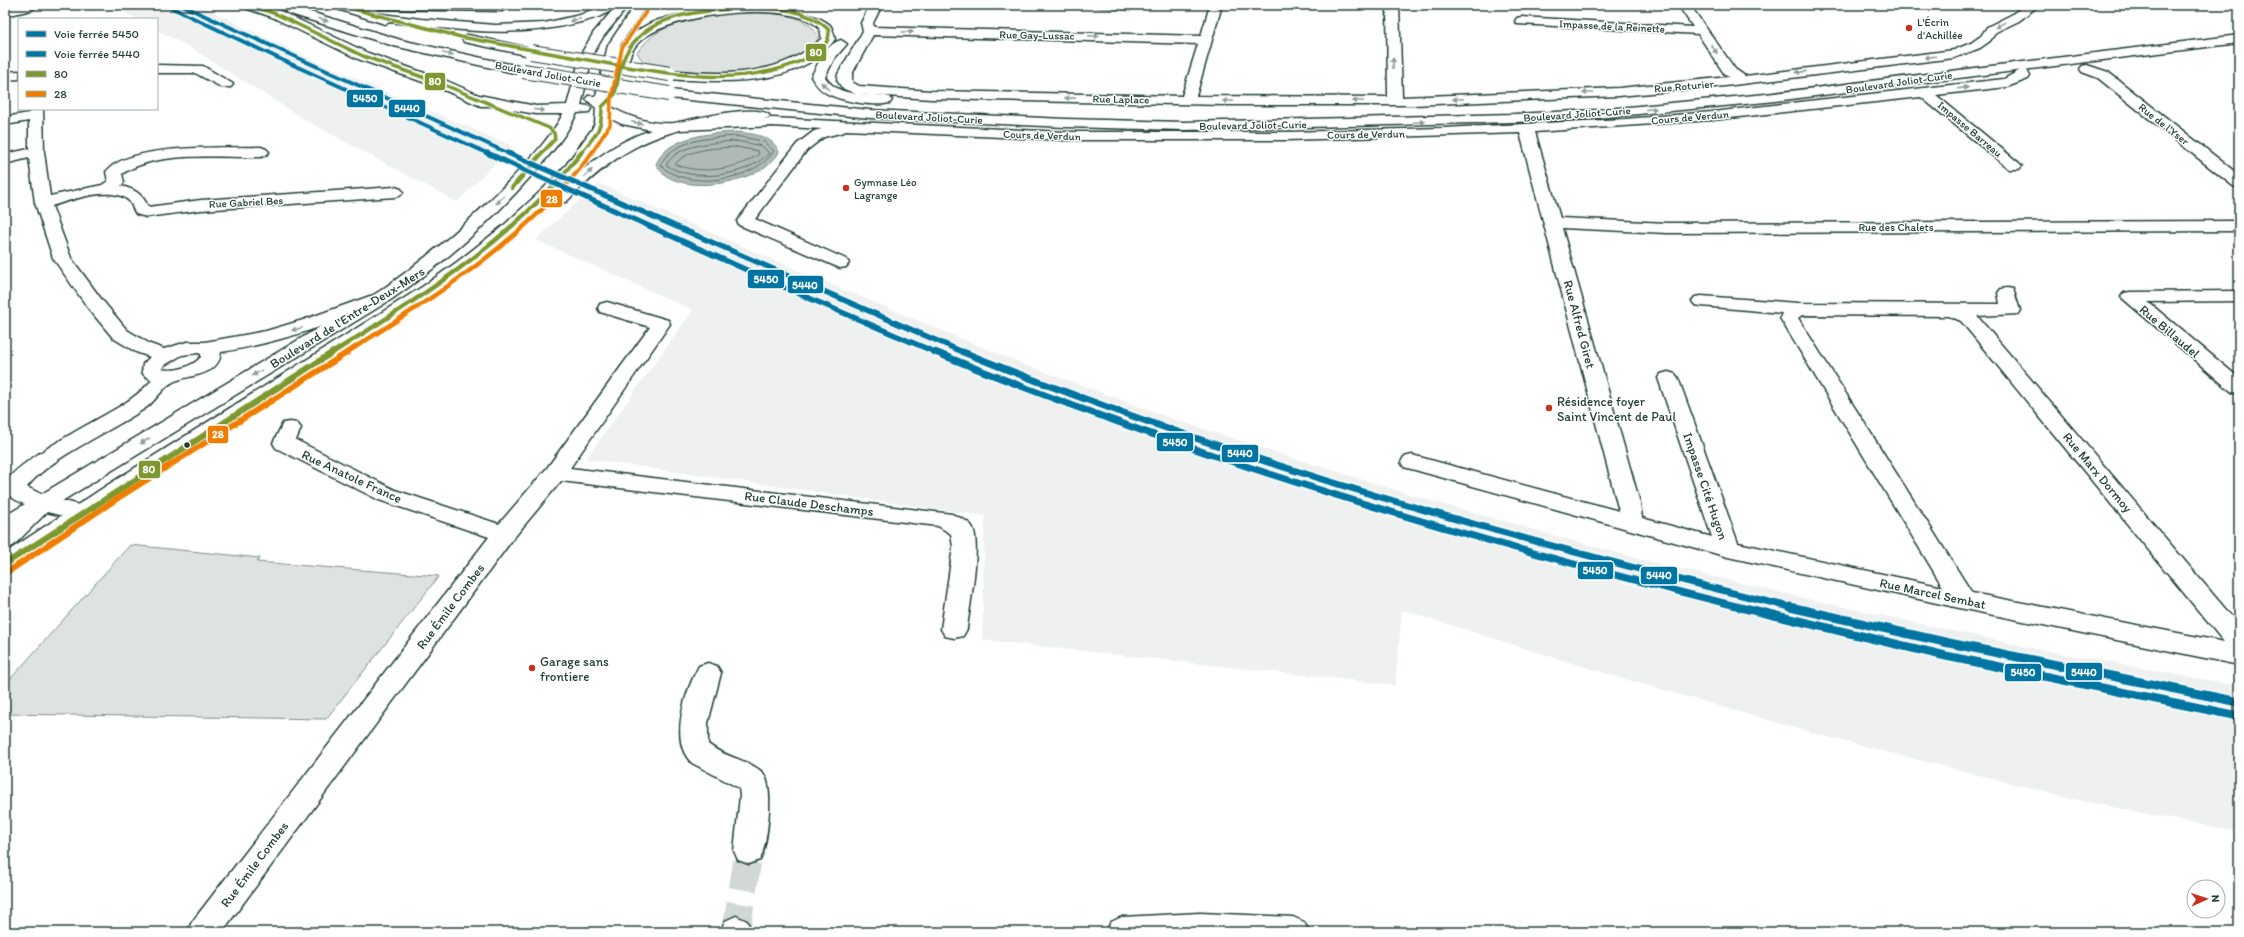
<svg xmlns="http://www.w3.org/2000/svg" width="2244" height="937" font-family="Itim,sans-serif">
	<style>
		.built { fill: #eef1f0 }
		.green { fill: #dee3e2; stroke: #7e908b }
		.water { fill: #afbab7; stroke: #758883 }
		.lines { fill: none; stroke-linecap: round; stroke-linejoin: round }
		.shore { stroke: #596f68; stroke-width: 1 }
		.minor-tunnel { stroke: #d2d8d6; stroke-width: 28; stroke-dasharray: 28 14; stroke-linecap: butt }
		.minor-casing { stroke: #1f3d34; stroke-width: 3 }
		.major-casing { stroke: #1f3d34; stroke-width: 3 }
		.minor { fill: #fff; fill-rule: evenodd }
		.major { fill: #fff; fill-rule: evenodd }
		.major-bridge-casing { stroke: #1f3d34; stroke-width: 16; stroke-linecap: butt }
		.major-bridge { stroke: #fff; stroke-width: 14 }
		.bus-1-far2-casing { stroke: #fff; stroke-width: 5.5 }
		.bus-1-far1-casing { stroke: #fff; stroke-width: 7 }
		.bus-1-casing { stroke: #fff; stroke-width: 9 }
		.bus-2-far2-casing { stroke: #fff; stroke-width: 5.5 }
		.bus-2-far1-casing { stroke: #fff; stroke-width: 7 }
		.bus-2-casing { stroke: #fff; stroke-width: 9 }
		.bus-1-far2 { stroke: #7c982e; stroke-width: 3.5 }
		.bus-1-far1 { stroke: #7c982e; stroke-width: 4.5 }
		.bus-1 { stroke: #7c982e; stroke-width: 6 }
		.bus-2-far2 { stroke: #ee7d00; stroke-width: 3.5 }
		.bus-2-far1 { stroke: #ee7d00; stroke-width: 4.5 }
		.bus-2 { stroke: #ee7d00; stroke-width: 6 }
		.rail-1-far3-casing { stroke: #fff; stroke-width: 6 }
		.rail-1-far2-casing { stroke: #fff; stroke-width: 8 }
		.rail-1-far1-casing { stroke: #fff; stroke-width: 10 }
		.rail-1-casing { stroke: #fff; stroke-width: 12 }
		.rail-2-far3-casing { stroke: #fff; stroke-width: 6 }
		.rail-2-far2-casing { stroke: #fff; stroke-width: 8 }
		.rail-2-far1-casing { stroke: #fff; stroke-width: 10 }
		.rail-2-casing { stroke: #fff; stroke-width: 12 }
		.rail-1-far3 { stroke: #0075a1; stroke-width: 4 }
		.rail-1-far2 { stroke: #0075a1; stroke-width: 5.5 }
		.rail-1-far1 { stroke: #0075a1; stroke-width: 7 }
		.rail-1 { stroke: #0075a1; stroke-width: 9 }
		.rail-2-far3 { stroke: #0075a1; stroke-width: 4 }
		.rail-2-far2 { stroke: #0075a1; stroke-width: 5.5 }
		.rail-2-far1 { stroke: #0075a1; stroke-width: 7 }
		.rail-2 { stroke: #0075a1; stroke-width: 9 }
		.oneway { fill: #8f9e9a }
		.poi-dot { fill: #c8321e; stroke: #fff; stroke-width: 1.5 }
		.bus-dot { fill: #1f3d34; stroke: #fff; stroke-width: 1.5 }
		.labels { text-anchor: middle; stroke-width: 3; stroke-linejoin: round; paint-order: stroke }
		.far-poi-label { font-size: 11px; fill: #1f3d34; stroke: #fff; text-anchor: start }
		.far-street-label { font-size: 11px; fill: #1f3d34; stroke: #fff }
		.street-label { font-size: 13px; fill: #1f3d34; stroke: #fff }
		.poi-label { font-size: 13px; fill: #1f3d34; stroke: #fff; text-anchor: start }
		.line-badge { stroke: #fff; stroke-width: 1.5 }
		.badge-label { font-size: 11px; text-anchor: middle; font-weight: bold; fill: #fff }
	</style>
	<rect width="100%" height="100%" fill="#fff"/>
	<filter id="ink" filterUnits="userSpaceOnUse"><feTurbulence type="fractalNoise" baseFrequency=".025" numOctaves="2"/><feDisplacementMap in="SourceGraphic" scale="8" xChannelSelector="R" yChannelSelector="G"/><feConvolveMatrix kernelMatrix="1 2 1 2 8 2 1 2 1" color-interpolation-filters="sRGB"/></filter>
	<g filter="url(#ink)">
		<g class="built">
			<path d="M111 5H198L304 56 512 146 457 202 309 122 186 45 157 30V19H137Z"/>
			<path d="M598 183 803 273 1018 362 1173 419 1286 456 1435 502 1639 559 1803 598 2022 646 2239 686V832L2087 802 1823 736 1611 675 1402 610 1395 685 982 640 985 516 586 459 693 310 536 240Z"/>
		</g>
		<g class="green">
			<path d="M1069 5H1134L1131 11Z"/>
			<path d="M755 12C777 14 808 14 819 37 817 40 815 45 813 47 795 66 739 78 714 76 691 74 667 67 644 63L637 53C661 16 715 13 755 12Z"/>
			<path d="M130 545 260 558 257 562 439 576 326 719 5 714V685Z"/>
		</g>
		<path class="water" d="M737 132C753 134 772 135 779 152 764 184 672 200 656 164 668 136 710 133 737 132Z"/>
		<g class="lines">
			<g class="shore">
				<path d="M736 136 763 141 774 151C754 182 686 191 660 165 673 139 710 138 736 136Z"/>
				<path d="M736 141 762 146 769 153C747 177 693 183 666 165 679 143 713 143 736 141Z"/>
				<path d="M736 147 758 151 759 154C737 170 700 175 675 164 689 148 716 148 736 147Z"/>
			</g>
			<path class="minor-tunnel" d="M736 931 749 851"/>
			<defs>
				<g id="minor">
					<path d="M21 5H33L34 7 32 10 5 16V8Z"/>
					<path d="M372 5H511L502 11 378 9Z"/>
					<path d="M870 5H882L873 23 874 27 1201 36 1210 5H1222L1196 96 1388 97 1387 5H1399L1402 97 1619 88 1729 77 1725 75 1698 34 1517 24 1515 21 1517 18 1521 17 1693 27 1678 5H1690L1735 69 1745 76 1954 50 1971 43 1981 36 1987 27 2011 15 2025 5H2039L2019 21 1996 32 1990 41 1980 48 1954 58 1725 86 1619 96 1413 105H1226L931 99 856 94 842 88 837 80 838 74 863 31 861 23ZM873 35 1198 44 1182 96 931 91 859 86 852 82V74Z"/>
					<path d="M157 65 203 66 233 84 231 87H221L195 73H157Z"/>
					<path d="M2087 65 2108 72 2239 175V188L2233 186 2098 78 2082 72 2080 69 2082 66Z"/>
					<path d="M2022 69 2027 70 2030 76 2028 79 2007 87 1936 95 2019 163 2022 166 2019 169H2009L1921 97 1712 120 1535 132 1560 218 1667 223 2239 221V231L1667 233 1562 228 1640 503 1642 518 1712 537 1658 378 1661 374 1668 372 1675 374 1678 378 1738 543 1943 587 1780 318 1782 313 1701 306 1695 305 1692 301 1695 297 1701 296 1798 303 2000 304 1998 293 2001 289 2007 288 2013 289 2020 310 2018 314 1977 316 2239 625V665L1964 609 1728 557 1404 467 1401 462 1404 457 1412 455 1619 511 1520 133 1287 140H1065L846 130 844 132 824 137 807 150 755 219 846 259 849 263 846 267 840 268 739 225 737 221 797 144 814 131 822 129 772 126 679 130 672 126 679 122 772 118 1065 132H1287L1443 128 1625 119 1712 112 2004 79ZM1802 315 1949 316 1961 321 2224 642 1972 593 1798 318Z"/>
					<path d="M19 71V79L5 80V72Z"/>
					<path d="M29 109H43L44 152 50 196 102 185 108 181 106 172C127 143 227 148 261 147L266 149 269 152 266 155 261 157C220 158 157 150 122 174L124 182 121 186C134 189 143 194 148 207L201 200 395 187 401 189 403 192 401 195 395 197 201 210 146 217 136 214C133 210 132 204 129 201 113 185 71 200 52 206L71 258 102 300 127 330 150 344 164 349 187 342H205L266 331 303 320 370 296 376 298 379 302 376 306C326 326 274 344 221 352 219 377 190 374 173 382 165 385 155 401 147 407 114 430 50 457 27 487L43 495 90 508 93 513 90 518 82 521 47 512 13 546 5 548V526L27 505C20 502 4 496 5 486 7 465 102 418 122 405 133 398 143 390 152 380L145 376 142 372 143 364 150 357 136 352 113 338 88 308 53 258 35 203 29 158 5 164V154L29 149V121L5 125V117L29 113ZM198 353 201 354V357C192 367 175 372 162 369L163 366 182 355Z"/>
					<path d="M2239 291V301L2148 302 2239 378V394L2232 392 2121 297 2124 293 2130 292Z"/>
					<path d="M607 302 668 320 670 324 570 468 952 514C958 517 966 520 971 525 983 539 969 609 967 629L963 636 954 638 945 636 941 629 953 547 951 534 938 526 561 481 512 540 222 932H187L192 922 489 537 379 500 276 448 273 443 283 423 290 422 297 423 301 428 296 440 395 490 499 524 547 468 650 327 600 312 598 308 600 304Z"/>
					<path d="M708 663 717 666 721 673 708 723V744C723 757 750 760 763 773 775 787 767 845 760 860L749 864 738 860 734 851 740 796 739 788 692 763C668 742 686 689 699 666Z"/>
					<path d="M1200 913 1293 917 1304 922 1309 932H1106L1111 922 1122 917Z"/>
					<path d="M736 916 747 921 752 932H720L725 921Z"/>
				</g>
				<g id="major">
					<path d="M243 5H261L280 11 368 53 447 81 479 95 536 106 567 105 581 54 594 32 617 5H629L603 37 593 54 581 105 589 106 591 109 589 112 577 113C566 136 549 156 532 175 491 222 444 263 392 299L13 531 5 534V516L380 291C429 257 473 219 514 176 532 157 551 137 563 114H536L491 106H481L437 87 358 59 272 17 245 8Z"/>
					<path d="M332 5H350L374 13 421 19 495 25 544 23 580 15 602 5H616C609 15 593 19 581 22 517 39 454 30 390 22L385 24 334 8Z"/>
					<path d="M635 5H647L620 45 619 51C627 39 637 29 651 23 686 7 803 0 830 25 833 29 834 35 835 39 806 82 739 83 692 80 685 80 668 81 663 74L670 70C722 76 782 77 822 38 821 35 821 30 818 27 790 0 681 14 650 34 641 39 633 47 630 56 628 61 628 67 625 71H615L610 106C626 117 654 125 674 123 690 120 760 102 770 116 766 122 713 123 702 125 639 137 610 159 566 202H554L552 199 554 196 515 234 434 295 122 496 14 570 5 572V553L106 486 422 287 457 262 503 226 543 189 566 165 592 129 595 123 596 108 586 99 588 96H596L608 45ZM609 118 622 124 651 130C610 144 586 166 555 195 569 180 609 137 609 118Z"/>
					<path d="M291 6 401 40 523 67 530 71 523 75 394 46 287 13 285 10Z"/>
					<path d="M468 35 531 48 537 52 531 56 464 42 462 39Z"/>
					<path d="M2239 35V43L1766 102 1596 118 1514 122 1184 130 1065 127 870 118 669 98 662 94 669 90 870 110 1065 119 1184 122 1514 114 1596 110 1766 94Z"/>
					<path d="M841 40 847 44 834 59 825 77C839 99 868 92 890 97L892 100 890 103C874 107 840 101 826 93 819 89 815 83 811 77 818 64 826 44 841 40Z"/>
				</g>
			</defs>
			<use href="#minor" class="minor-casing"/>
			<use href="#major" class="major-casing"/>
			<use href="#minor" class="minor"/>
			<use href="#major" class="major"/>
			<defs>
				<g id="major-bridge">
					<path d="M531 52 670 74"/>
					<path d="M523 71 669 94"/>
				</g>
			</defs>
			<use href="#major-bridge" class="major-bridge-casing"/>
			<use href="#major-bridge" class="major-bridge"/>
			<defs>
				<g id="bus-1-far2">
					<path d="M249 5 276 14 363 56 442 84 549 128 554 133 555 139 541 154"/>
					<path d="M338 5 461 37 621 66"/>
					<path d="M747 8C776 8 807 8 829 30 830 44 820 50 809 57 751 87 683 76 621 66 623 61 625 54 629 49 652 12 708 10 747 8Z"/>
					<path d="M580 154C595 135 602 132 602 107L615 94 621 66"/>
				</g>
				<g id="bus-1-far1">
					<path d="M512 188 542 153"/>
					<path d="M332 353C422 296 515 239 581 153"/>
				</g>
				<path id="bus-1" d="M5 564 333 352"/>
				<path id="bus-2-far2" d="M591 154 610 125 611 98 622 48 648 9"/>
				<path id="bus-2-far1" d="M346 353C435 296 528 239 592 153"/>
				<path id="bus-2" d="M9 571 118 498 348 352"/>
			</defs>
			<use href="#bus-1-far2" class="bus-1-far2-casing"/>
			<use href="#bus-1-far1" class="bus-1-far1-casing"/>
			<use href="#bus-1" class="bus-1-casing"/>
			<use href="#bus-2-far2" class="bus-2-far2-casing"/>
			<use href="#bus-2-far1" class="bus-2-far1-casing"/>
			<use href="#bus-2" class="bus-2-casing"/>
			<use href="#bus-1-far2" class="bus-1-far2"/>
			<use href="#bus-1-far1" class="bus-1-far1"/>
			<use href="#bus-1" class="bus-1"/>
			<use href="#bus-2-far2" class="bus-2-far2"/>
			<use href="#bus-2-far1" class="bus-2-far1"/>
			<use href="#bus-2" class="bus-2"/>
			<defs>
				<path id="rail-1-far3" d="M166 5 280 59 489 154"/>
				<path id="rail-1-far2" d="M487 153 811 299 937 353"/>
				<path id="rail-1-far1" d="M935 352C1197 459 1469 540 1744 608"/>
				<path id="rail-1" d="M1740 607 1946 656 2239 716"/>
				<path id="rail-2-far3" d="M181 5 510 154"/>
				<path id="rail-2-far2" d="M508 153 965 353"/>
				<path id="rail-2-far1" d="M963 352C1232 461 1512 539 1794 608"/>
				<path id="rail-2" d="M1790 607 1949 643 2239 702"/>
			</defs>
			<use href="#rail-1-far3" class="rail-1-far3-casing"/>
			<use href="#rail-1-far2" class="rail-1-far2-casing"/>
			<use href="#rail-1-far1" class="rail-1-far1-casing"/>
			<use href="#rail-1" class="rail-1-casing"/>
			<use href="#rail-2-far3" class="rail-2-far3-casing"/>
			<use href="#rail-2-far2" class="rail-2-far2-casing"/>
			<use href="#rail-2-far1" class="rail-2-far1-casing"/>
			<use href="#rail-2" class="rail-2-casing"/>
			<use href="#rail-1-far3" class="rail-1-far3"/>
			<use href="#rail-1-far2" class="rail-1-far2"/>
			<use href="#rail-1-far1" class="rail-1-far1"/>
			<use href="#rail-1" class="rail-1"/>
			<use href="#rail-2-far3" class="rail-2-far3"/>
			<use href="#rail-2-far2" class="rail-2-far2"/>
			<use href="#rail-2-far1" class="rail-2-far1"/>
			<use href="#rail-2" class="rail-2"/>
		</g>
		<defs><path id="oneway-solid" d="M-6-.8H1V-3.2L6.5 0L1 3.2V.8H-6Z"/></defs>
		<g class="oneway">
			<use href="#oneway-solid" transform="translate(323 20) rotate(17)"/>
			<use href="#oneway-solid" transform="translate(575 20) rotate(167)"/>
			<use href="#oneway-solid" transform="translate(2000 25) rotate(151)"/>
			<use href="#oneway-solid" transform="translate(908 32) rotate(1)"/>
			<use href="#oneway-solid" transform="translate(1094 36) rotate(1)"/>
			<use href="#oneway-solid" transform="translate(1714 49) rotate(56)"/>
			<use href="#oneway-solid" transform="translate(448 54) rotate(12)"/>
			<use href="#oneway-solid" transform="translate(1930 57) rotate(173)"/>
			<use href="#oneway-solid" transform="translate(1393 63) rotate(-90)"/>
			<use href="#oneway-solid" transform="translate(1801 72) rotate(173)"/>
			<use href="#oneway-solid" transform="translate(825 86) rotate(-136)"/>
			<use href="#oneway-solid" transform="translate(1963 88) rotate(-7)"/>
			<use href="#oneway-solid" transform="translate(1588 93) rotate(177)"/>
			<use href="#oneway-solid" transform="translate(1070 98) rotate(-179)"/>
			<use href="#oneway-solid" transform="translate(1458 99) rotate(178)"/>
			<use href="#oneway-solid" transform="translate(1228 101) rotate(-179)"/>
			<use href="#oneway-solid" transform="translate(1358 101) rotate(-180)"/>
			<use href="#oneway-solid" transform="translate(1651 109) rotate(-5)"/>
			<use href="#oneway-solid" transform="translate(539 110) rotate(6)"/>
			<use href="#oneway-solid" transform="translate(1419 122) rotate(-2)"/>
			<use href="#oneway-solid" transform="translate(637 123) rotate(11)"/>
			<use href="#oneway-solid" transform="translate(588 173) rotate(-41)"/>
			<use href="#oneway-solid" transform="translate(500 200) rotate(135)"/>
			<use href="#oneway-solid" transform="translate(297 329) rotate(165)"/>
			<use href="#oneway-solid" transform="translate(257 373) rotate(149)"/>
			<use href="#oneway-solid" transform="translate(145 441) rotate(149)"/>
		</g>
	</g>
	<g class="poi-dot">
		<circle cx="1909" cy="28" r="4"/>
		<circle cx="846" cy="188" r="4"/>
		<circle cx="1549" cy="408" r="4"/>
		<circle cx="532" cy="668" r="4"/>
	</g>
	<circle class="bus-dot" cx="187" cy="445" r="3.5"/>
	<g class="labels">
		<g class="far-poi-label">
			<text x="1917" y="26">L'Écrin<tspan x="1917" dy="13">d'Achillée</tspan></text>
			<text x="854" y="186">Gymnase Léo<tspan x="854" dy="13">Lagrange</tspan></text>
		</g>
		<g class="far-street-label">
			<text transform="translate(1612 26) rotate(3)" y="4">Impasse de la Reinette</text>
			<text transform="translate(1037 35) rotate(1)" y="4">Rue Gay-Lussac</text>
			<text transform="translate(548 74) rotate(10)" y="4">Boulevard Joliot-Curie</text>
			<text transform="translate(1899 82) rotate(-8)" y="4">Boulevard Joliot-Curie</text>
			<text transform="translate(1684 86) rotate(-5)" y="4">Rue Roturier</text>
			<text transform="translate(1121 99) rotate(1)" y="4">Rue Laplace</text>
			<text transform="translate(1577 114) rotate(-4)" y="4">Boulevard Joliot-Curie</text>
			<text transform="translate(929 117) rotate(3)" y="4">Boulevard Joliot-Curie</text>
			<text transform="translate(1690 117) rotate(-5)" y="4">Cours de Verdun</text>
			<text transform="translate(2164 124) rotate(38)" y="4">Rue de l'Yser</text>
			<text transform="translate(1253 125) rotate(-1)" y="4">Boulevard Joliot-Curie</text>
			<text transform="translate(1970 129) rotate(40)" y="4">Impasse Barreau</text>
			<text transform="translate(1366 134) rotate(-1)" y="4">Cours de Verdun</text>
			<text transform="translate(1042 135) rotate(2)" y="4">Cours de Verdun</text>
			<text transform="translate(246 202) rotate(-3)" y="4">Rue Gabriel Bes</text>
			<text x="1896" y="231">Rue des Chalets</text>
		</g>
		<g class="street-label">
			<text transform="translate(347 317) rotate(-32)" y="5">Boulevard de l'Entre-Deux-Mers</text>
			<text transform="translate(1580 324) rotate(75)" y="5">Rue Alfred Giret</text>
			<text transform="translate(2170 331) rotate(40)" y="5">Rue Billaudel</text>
			<text transform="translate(2098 472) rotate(50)" y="5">Rue Marx Dormoy</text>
			<text transform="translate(352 476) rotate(25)" y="5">Rue Anatole France</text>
			<text transform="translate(1706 486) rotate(71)" y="5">Impasse Cité Hugon</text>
			<text transform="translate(809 503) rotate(7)" y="5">Rue Claude Deschamps</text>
			<text transform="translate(1933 593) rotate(12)" y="5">Rue Marcel Sembat</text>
			<text transform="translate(450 606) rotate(-53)" y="5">Rue Émile Combes</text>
			<text transform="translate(254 864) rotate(-53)" y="5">Rue Émile Combes</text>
		</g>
		<g class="poi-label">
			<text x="1557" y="406">Résidence foyer<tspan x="1557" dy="15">Saint Vincent de Paul</tspan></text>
			<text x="540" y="666">Garage sans<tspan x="540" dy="15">frontiere</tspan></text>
		</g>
	</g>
	<g class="line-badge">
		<rect x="805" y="43" width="22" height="19" rx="4" fill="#7c982e"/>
		<rect x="424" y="72" width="22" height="19" rx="4" fill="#7c982e"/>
		<rect x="346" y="89" width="38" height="19" rx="4" fill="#0075a1"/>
		<rect x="388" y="99" width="38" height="19" rx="4" fill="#0075a1"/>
		<rect x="540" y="189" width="23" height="19" rx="4" fill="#ee7d00"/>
		<rect x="747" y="269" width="38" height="20" rx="4" fill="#0075a1"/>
		<rect x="787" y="275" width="37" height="19" rx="4" fill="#0075a1"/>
		<rect x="207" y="425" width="22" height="19" rx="4" fill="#ee7d00"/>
		<rect x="1156" y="432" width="38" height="20" rx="4" fill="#0075a1"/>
		<rect x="1221" y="444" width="38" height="19" rx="4" fill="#0075a1"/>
		<rect x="138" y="460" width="23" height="19" rx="4" fill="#7c982e"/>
		<rect x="1577" y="561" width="37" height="19" rx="4" fill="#0075a1"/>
		<rect x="1640" y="566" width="38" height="19" rx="4" fill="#0075a1"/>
		<rect x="2065" y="662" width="38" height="19" rx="4" fill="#0075a1"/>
		<rect x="2004" y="663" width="38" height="19" rx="4" fill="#0075a1"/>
	</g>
	<g class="badge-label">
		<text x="816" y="56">80</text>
		<text x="435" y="85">80</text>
		<text x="365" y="102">5450</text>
		<text x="407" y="112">5440</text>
		<text x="552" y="203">28</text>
		<text x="766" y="283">5450</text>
		<text x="805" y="289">5440</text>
		<text x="218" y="438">28</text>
		<text x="1175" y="446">5450</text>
		<text x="1240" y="457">5440</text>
		<text x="149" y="473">80</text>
		<text x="1595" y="574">5450</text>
		<text x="1659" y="579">5440</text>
		<text x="2084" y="676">5440</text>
		<text x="2023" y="676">5450</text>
	</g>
	<rect width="2244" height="937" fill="none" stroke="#fff" stroke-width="20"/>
	<rect x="10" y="10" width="2224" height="917" fill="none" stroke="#1f3d34" stroke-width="1.5" filter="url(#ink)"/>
	<rect x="18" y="18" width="140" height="92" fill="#ffffff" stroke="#a5b1ae"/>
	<rect x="26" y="31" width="20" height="6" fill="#0075a1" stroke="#a5b1ae"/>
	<text x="54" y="38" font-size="12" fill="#1f3d34">Voie ferrée 5450</text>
	<rect x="26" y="51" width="20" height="6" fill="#0075a1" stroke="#a5b1ae"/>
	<text x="54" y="58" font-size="12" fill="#1f3d34">Voie ferrée 5440</text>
	<rect x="26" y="71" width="20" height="6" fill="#7c982e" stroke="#a5b1ae"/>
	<text x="54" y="78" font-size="12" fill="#1f3d34">80</text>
	<rect x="26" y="91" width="20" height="6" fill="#ee7d00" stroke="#a5b1ae"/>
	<text x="54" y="98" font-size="12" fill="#1f3d34">28</text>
	<g transform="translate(2206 899) rotate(87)"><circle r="19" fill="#ffffff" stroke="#a5b1ae"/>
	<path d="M0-3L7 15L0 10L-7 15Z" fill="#c8321e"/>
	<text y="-6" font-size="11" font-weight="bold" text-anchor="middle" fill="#1f3d34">N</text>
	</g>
</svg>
